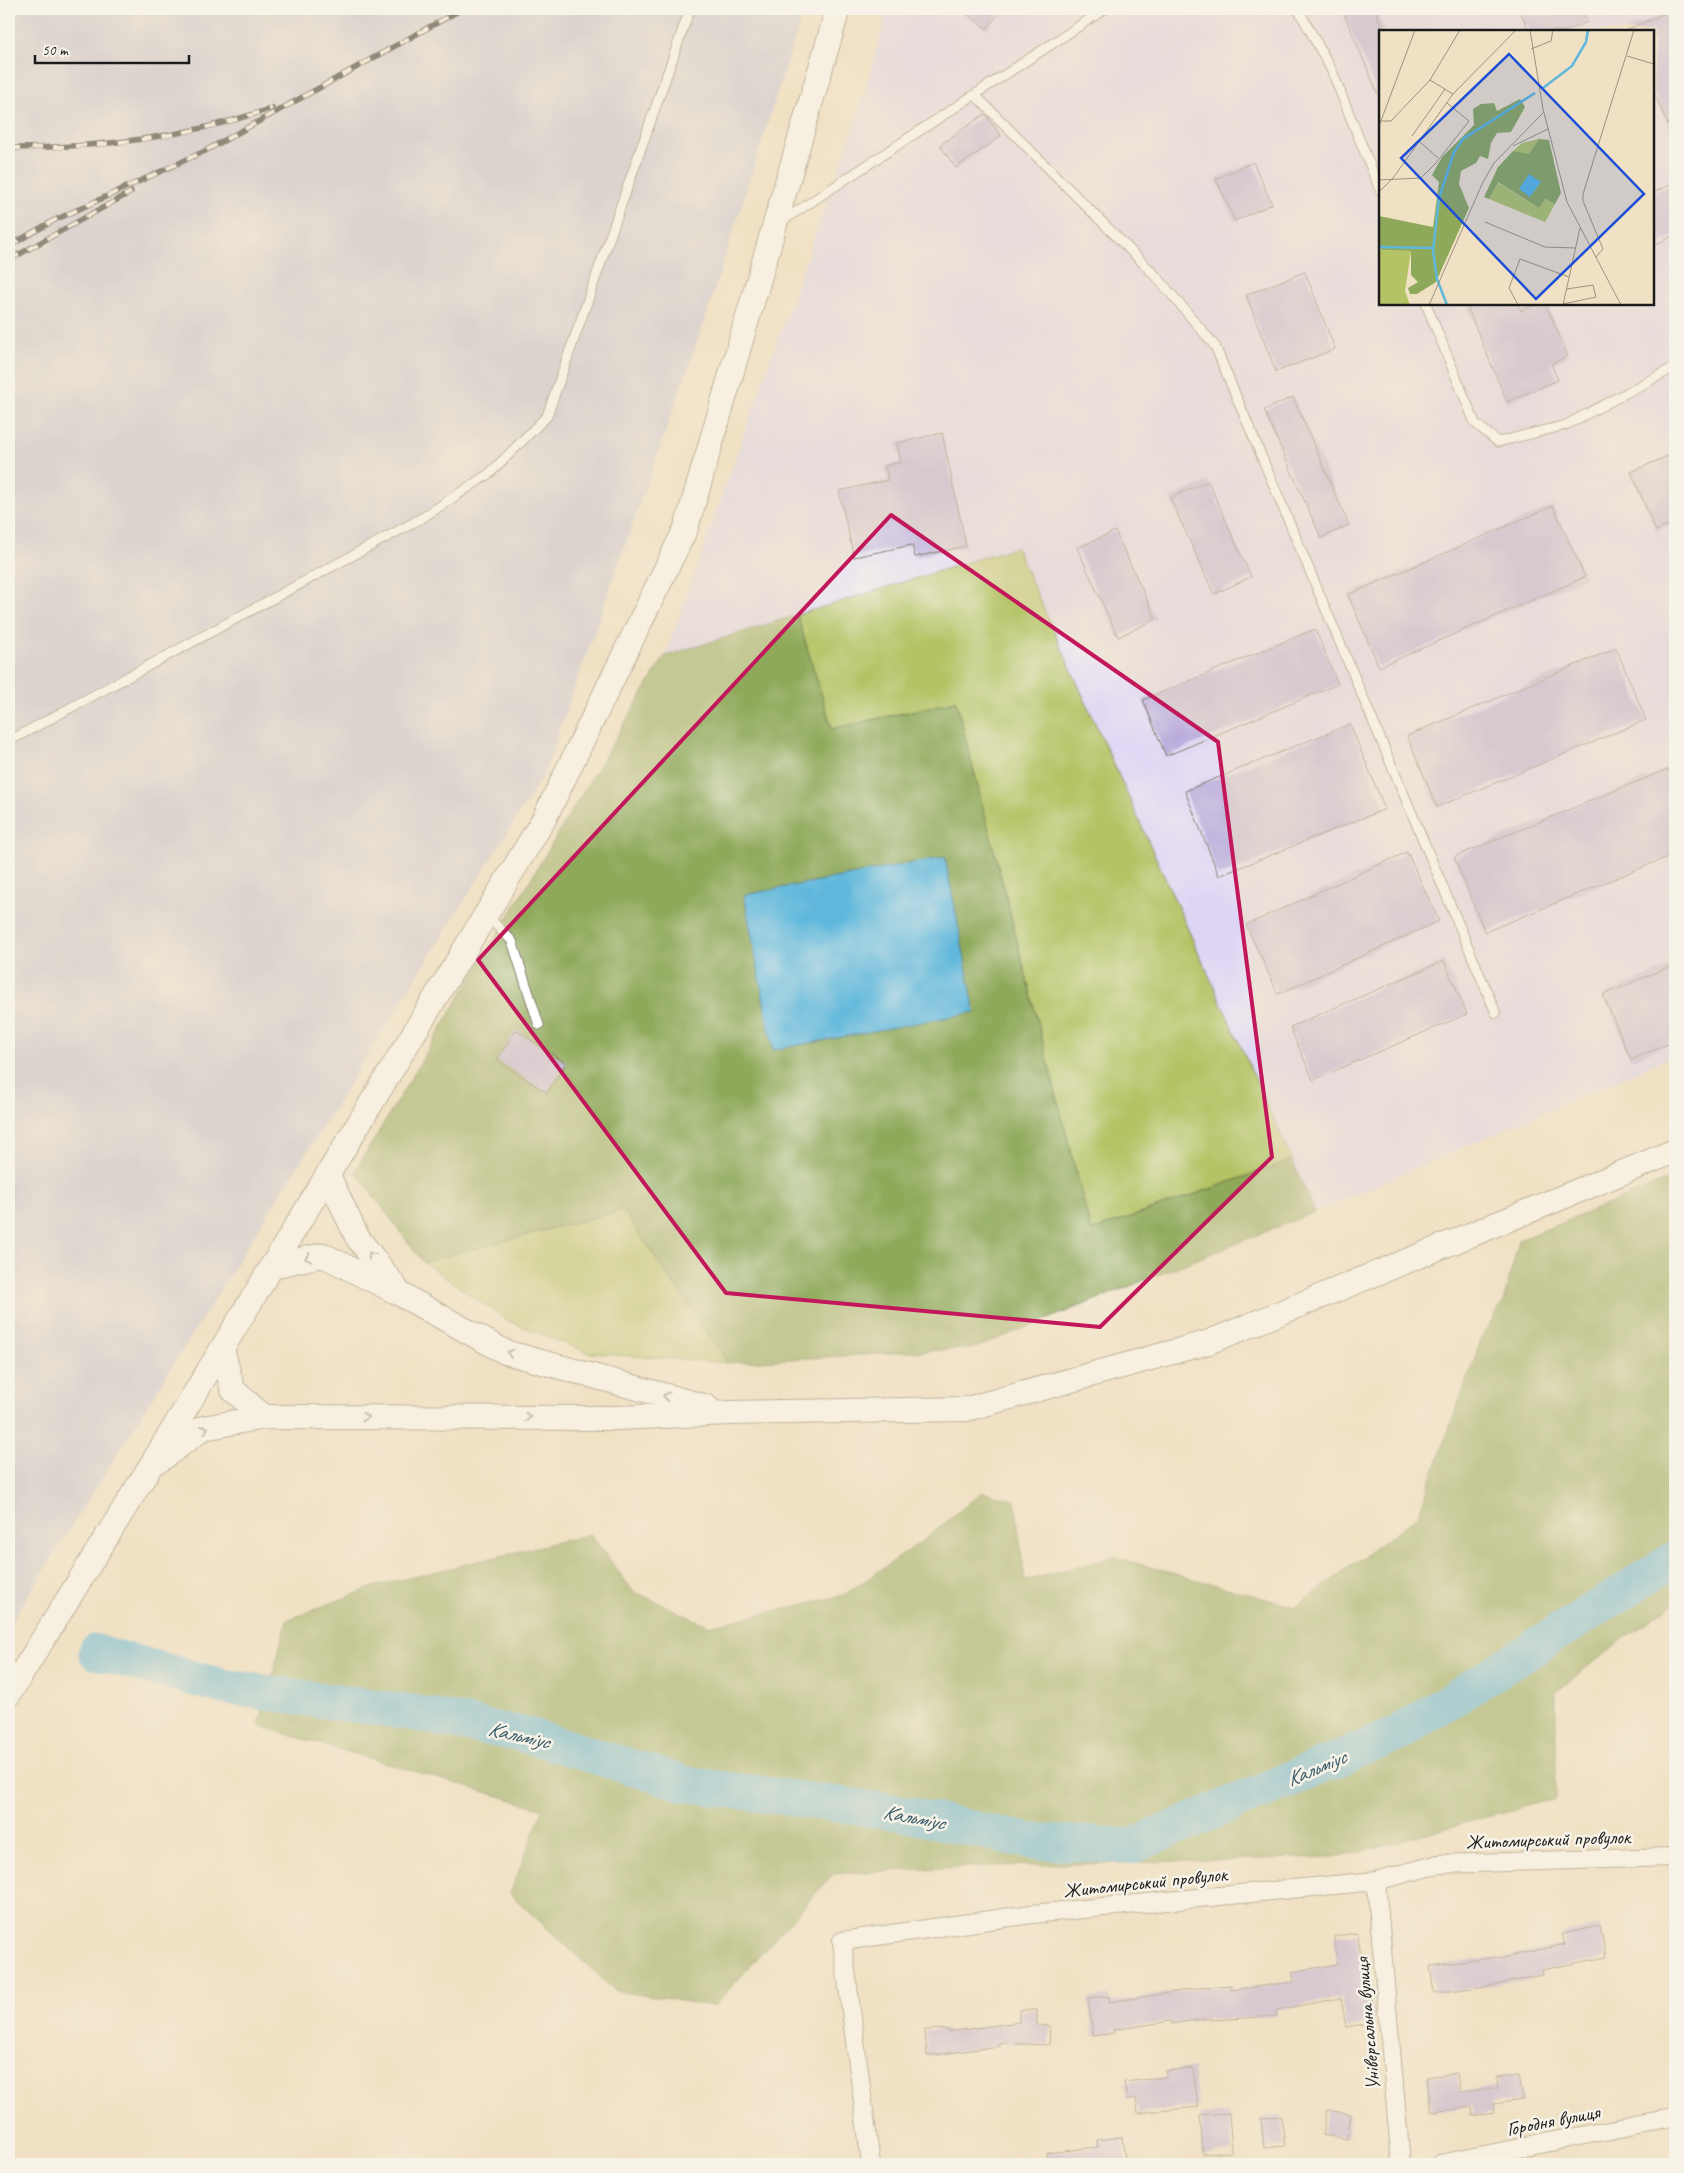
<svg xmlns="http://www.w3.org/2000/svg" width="1684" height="2173" font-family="Caveat,sans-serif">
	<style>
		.built { fill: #ded5f5; fill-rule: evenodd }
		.industrial { fill: #c3c1db }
		.green { fill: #b4c365; stroke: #687040 }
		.forest { fill: #8fa95a; stroke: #56623b }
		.water { fill: #5fb7dc; stroke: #3e6a7c }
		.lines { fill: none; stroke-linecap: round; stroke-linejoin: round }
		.river { stroke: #5fb7dc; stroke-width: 36 }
		.building { fill: #baabdd }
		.lane-casing { stroke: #867e70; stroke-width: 11 }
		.street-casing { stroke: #867e70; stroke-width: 20 }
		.secondary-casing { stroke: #867e70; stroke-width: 26 }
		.lane { stroke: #fff; stroke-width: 9 }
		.street { stroke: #fff; stroke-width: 18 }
		.secondary { stroke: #fff; stroke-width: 24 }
		.rail-casing { stroke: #1c1c1c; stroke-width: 5.5 }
		.rail { stroke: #f7f3e8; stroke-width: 4; stroke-dasharray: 11; stroke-linecap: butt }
		.oneway { stroke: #999 }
		.marked { fill: none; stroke: #c2185b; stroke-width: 4; stroke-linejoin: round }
		.labels { text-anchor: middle; stroke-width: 5; stroke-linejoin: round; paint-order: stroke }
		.street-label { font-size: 20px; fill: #1c1c1c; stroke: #f7f3e8 }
		.water-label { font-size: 21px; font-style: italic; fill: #375a69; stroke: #f7f3e8 }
		.inset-river { fill: none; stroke: #5fb7dc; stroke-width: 2.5 }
		.inset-road { fill: none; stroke: #9b9281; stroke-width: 1 }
		.view { fill: #1d4ed8; fill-opacity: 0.15; stroke: #1d4ed8; stroke-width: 2.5 }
		.inset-edge { fill: none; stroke: #1c1c1c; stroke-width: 2.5 }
	</style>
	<rect width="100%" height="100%" fill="#f7f3e8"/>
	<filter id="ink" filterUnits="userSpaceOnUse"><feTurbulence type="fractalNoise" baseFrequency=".02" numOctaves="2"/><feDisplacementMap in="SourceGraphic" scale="10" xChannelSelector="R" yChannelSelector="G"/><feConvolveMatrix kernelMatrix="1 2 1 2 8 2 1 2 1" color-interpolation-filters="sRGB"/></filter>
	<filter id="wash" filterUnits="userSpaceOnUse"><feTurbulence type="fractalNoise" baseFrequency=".0096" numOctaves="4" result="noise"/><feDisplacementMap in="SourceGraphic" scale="20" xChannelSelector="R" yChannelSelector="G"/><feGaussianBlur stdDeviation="1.12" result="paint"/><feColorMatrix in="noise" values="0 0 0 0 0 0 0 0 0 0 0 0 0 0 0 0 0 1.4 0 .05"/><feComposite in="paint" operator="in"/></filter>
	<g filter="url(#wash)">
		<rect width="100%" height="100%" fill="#f0e1c4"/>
		<path class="built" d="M888 9H1675V1055L1315 1212 1016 548 665 656 859 112ZM1380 31H1653V304H1380Z"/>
		<path class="industrial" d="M9 9H804L704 323 544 774 9 1626Z"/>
		<g class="green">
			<path d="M1016 547 1292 1160 1091 1231 956 701 832 729 797 615Z"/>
			<path d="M623 1210 728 1363 590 1353 508 1321 423 1262Z"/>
		</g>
		<g class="forest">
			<path d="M797 615 832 729 956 701 1091 1231 1292 1160 1315 1212 975 1348 728 1363 623 1210 423 1262 355 1171 665 656Z"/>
			<path d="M1675 1177V1603L1612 1647 1556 1692V1798L1340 1857 964 1867 833 1874 714 2006 615 1991 510 1894 543 1809 259 1726 287 1620 376 1586 590 1534 633 1591 709 1626 844 1595 927 1538 982 1492 1015 1500 1025 1581 1114 1557 1296 1607 1418 1516 1484 1332 1503 1303 1519 1240Z"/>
		</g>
		<path class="water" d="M945 857 975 1012 773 1050 744 895Z"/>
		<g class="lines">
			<path class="river" d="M96 1652 225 1687 408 1712 530 1736 686 1784 895 1812 1029 1841 1132 1846 1397 1734 1675 1559"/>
		</g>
		<g id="blocks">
			<g class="building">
				<path d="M960 9H1002L987 29Z"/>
				<path d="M1342 9H1375L1384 31H1380V99Z"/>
				<path d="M1519 9H1582L1587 22 1566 31H1529Z"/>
				<path d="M1675 9V141L1653 90V31H1624Z"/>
				<path d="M985 114 1001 136 956 168 940 145Z"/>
				<path d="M1253 162 1272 204 1235 221 1216 179Z"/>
				<path d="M1675 182V235L1653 246V193Z"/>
				<path d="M1305 272 1335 349 1276 372 1246 295Z"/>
				<path d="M1466 304H1518L1521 311 1537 304H1546L1568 356 1551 364 1558 380 1507 402Z"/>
				<path d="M1293 397 1349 525 1321 538 1264 410Z"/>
				<path d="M942 433 966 546 915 557 912 545 854 557 839 491 888 480 885 466 901 462 897 443Z"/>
				<path d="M1675 453V522L1656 531 1631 472Z"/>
				<path d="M1208 481 1251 577 1214 594 1170 498Z"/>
				<path d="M1553 506 1585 577 1379 667 1348 595Z"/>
				<path d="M1115 531 1156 619 1118 637 1077 548Z"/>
				<path d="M1315 629 1338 684 1166 756 1143 700Z"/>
				<path d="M1616 648 1646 720 1437 807 1407 736Z"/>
				<path d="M1350 724 1385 809 1219 876 1185 791Z"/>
				<path d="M1668 769 1675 786V854L1485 932 1454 857Z"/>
				<path d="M1407 852 1439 921 1278 994 1246 925Z"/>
				<path d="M1444 961 1467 1014 1313 1080 1290 1027Z"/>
				<path d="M1675 964V1041L1631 1060 1603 995Z"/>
				<path d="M516 1030 566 1063 547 1093 497 1060Z"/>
				<path d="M1600 1926 1606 1957 1542 1970 1543 1975 1495 1985 1434 1993 1430 1966 1498 1957V1959L1565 1944 1562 1934Z"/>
				<path d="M1357 1933 1364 1991 1370 1990 1375 2022 1346 2027 1341 1998 1276 2010 1277 2016 1211 2020V2018L1171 2024V2021L1113 2030 1114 2033 1093 2036 1088 1998 1109 1996 1110 2002 1206 1987 1231 1985V1990L1294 1982 1292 1972 1337 1964 1334 1936Z"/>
				<path d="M1019 2010H1037V2025L1050 2026 1049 2045 999 2043 1000 2046 927 2056 925 2030 948 2029V2032L1019 2022Z"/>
				<path d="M1193 2068 1198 2107 1138 2113 1136 2098 1127 2099 1124 2082 1167 2077 1166 2071Z"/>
				<path d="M1457 2073 1460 2092 1499 2087 1498 2077 1519 2075 1523 2100 1493 2104 1494 2113 1473 2116 1472 2107 1431 2112 1427 2077Z"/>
				<path d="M1327 2110 1351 2114 1347 2139 1323 2135Z"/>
				<path d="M1229 2113 1232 2152 1203 2154 1200 2115Z"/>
				<path d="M1281 2116 1285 2146 1264 2148 1261 2118Z"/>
				<path d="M1122 2137 1126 2164H1047V2153L1098 2147 1097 2140Z"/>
			</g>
		</g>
	</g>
	<g filter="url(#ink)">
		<use href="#blocks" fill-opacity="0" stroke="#867e70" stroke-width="1"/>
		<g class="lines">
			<defs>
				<g id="lane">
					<path d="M1298 9 1331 69 1380 190"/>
					<path d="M975 95 1157 277 1215 346 1496 1013"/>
					<path d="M779 223 1105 9"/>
					<path d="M1426 304 1475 423 1498 442 1566 425 1675 367"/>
					<path d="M9 741 422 518 490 473 547 416 690 9"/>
					<path d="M486 915 512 941 539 1025"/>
				</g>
				<g id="street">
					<path d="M1376 1881 1401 2164"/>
					<path d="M871 2164 842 1941 1032 1914 1376 1881 1439 1864 1672 1857 1675 1860"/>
					<path d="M1440 2164 1675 2117"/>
				</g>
				<g id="secondary">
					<path d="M328 1175 357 1237 396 1288"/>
					<path d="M272 1266 323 1255 400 1294 505 1352 707 1407"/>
					<path d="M222 1349 233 1390 264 1417"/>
					<path d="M160 1460 203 1428 264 1417 618 1418 730 1413 967 1409 1209 1342 1675 1151"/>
					<path d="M9 1694 150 1467 544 819 686 528 838 9"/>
				</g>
			</defs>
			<use href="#lane" class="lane-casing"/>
			<use href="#street" class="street-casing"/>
			<use href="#secondary" class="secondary-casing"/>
			<use href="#lane" class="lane"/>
			<use href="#street" class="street"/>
			<use href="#secondary" class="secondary"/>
			<defs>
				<g id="rail">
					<path d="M9 148C99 148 187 138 272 108"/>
					<path d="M9 246 53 221 205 151 462 9"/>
					<path d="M9 260 131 192"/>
				</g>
			</defs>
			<use href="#rail" class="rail-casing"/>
			<use href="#rail" class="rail"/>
		</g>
		<defs><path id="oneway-chevron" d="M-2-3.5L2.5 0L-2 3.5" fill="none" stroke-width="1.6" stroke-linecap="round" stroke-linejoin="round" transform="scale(1.25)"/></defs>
		<g class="oneway">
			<use href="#oneway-chevron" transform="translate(371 1255) rotate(-127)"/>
			<use href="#oneway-chevron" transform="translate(308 1258) rotate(167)"/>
			<use href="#oneway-chevron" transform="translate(510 1353) rotate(-161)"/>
			<use href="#oneway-chevron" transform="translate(666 1396) rotate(-165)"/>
			<use href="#oneway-chevron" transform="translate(365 1417)"/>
			<use href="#oneway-chevron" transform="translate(528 1417)"/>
			<use href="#oneway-chevron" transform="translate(205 1429) rotate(-23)"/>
		</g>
	</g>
	<path d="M0 0H1684V2173H0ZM891 515 1218 742 1272 1157 1100 1327 726 1293 478 960Z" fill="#f0e1c4" fill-opacity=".55" fill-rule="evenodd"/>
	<path class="marked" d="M891 515 1218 742 1272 1157 1100 1327 726 1293 478 960Z"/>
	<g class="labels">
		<g class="street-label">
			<text transform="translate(1548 1839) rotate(-2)" y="7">Житомирський провулок</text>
			<text transform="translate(1145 1882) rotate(-6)" y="7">Житомирський провулок</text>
			<text transform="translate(1367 2024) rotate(-95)" y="7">Універсальна вулиця</text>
			<text transform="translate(1553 2120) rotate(-11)" y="7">Городня вулиця</text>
		</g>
		<g class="water-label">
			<text transform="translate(519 1735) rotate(13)" y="7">Кальміус</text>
			<text transform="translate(1316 1768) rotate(-23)" y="7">Кальміус</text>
			<text transform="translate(914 1817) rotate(11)" y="7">Кальміус</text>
		</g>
	</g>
	<g transform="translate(1379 30)">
		<rect width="275" height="275" fill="#f0e1c4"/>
		<path d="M160 109 150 125 134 121 143 113ZM118 152 160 178 166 169 176 174 166 192 110 169ZM0 220 32 221 26 261 31 275H0Z" fill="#b4c365"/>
		<path d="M141 69 146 77 132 102 118 103 112 113 109 129 101 126 97 133 82 141 80 154 90 178 57 252 38 264H31L29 258 39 252 32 245V221L3 220 0 217V186L54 197 60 152 53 145 63 127 95 95 94 79 102 74 115 73 118 81ZM160 109 170 110 182 163 176 174 166 169 160 178 119 152 110 169 105 167 119 137 134 121 150 124Z" fill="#8fa95a"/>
		<path d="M150 144 162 152 151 167 140 159Z" fill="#5fb7dc"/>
		<path class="inset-river" d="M164 58 193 36 207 12 209 0M0 217 55 218M68 275 58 249 54 221 60 168 75 122 84 109 156 63"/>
		<path class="inset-road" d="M151 0 164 79 188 172 242 275M152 19 172 11 174 0M248 26 275 34M51 50 74 64M0 91H12L51 50 81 0M0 96 36 0M33 106 66 59M40 111 59 128M134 116 169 99M0 150 42 148 57 133 90 91 68 73M0 162 14 148 74 64 137 0M106 192 166 217 197 218M217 227 224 219 204 171V164L255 0M184 274 217 267 214 255 188 259M50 275 104 152 115 133 164 83M139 275 130 258 141 229 190 247M184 275 201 198"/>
		<path class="view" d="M130 24 265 164 157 269 22 128Z"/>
		<rect width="275" height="275" class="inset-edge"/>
	</g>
	<rect width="1684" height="2173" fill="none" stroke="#f7f3e8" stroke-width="30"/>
	<path d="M35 55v8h154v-8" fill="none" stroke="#1c1c1c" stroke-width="2.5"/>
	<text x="42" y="55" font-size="15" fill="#1c1c1c" stroke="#f7f3e8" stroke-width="4" paint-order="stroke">50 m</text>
</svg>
